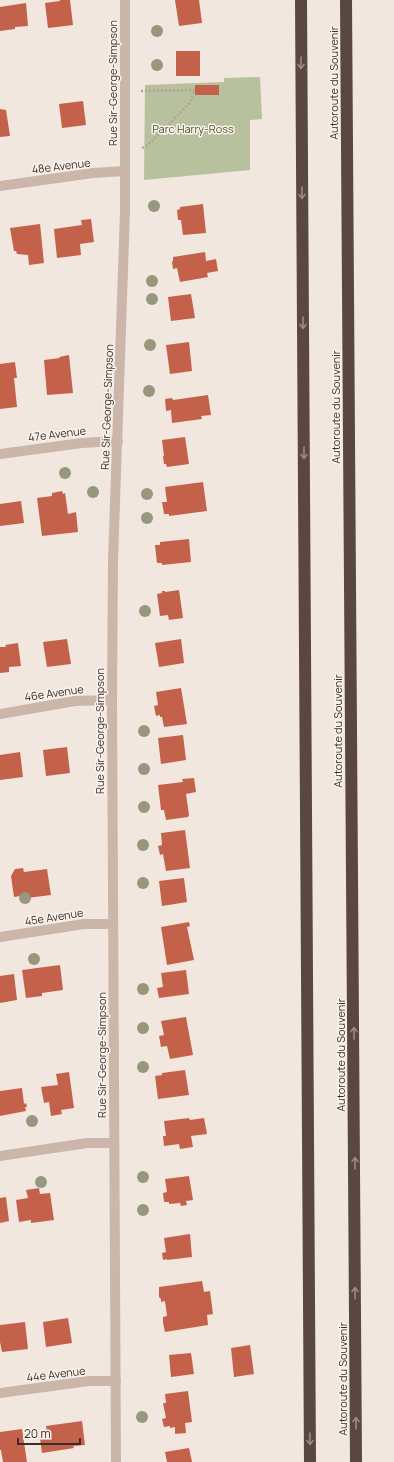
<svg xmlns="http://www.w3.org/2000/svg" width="394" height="1462" font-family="Manrope,sans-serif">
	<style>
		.green { fill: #b8c19e }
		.building { fill: #c3614b }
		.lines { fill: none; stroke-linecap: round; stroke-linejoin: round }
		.path { stroke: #b6a194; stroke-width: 2.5; stroke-dasharray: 2 2; stroke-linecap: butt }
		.street { stroke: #cab7aa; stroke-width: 10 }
		.highway { stroke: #594741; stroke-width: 12 }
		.tree { fill: #96977d }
		.oneway { stroke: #998b85 }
		.labels { text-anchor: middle; stroke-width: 3; stroke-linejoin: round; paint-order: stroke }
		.street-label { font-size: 11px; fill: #382d2a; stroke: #faf2eb }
		.park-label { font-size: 11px; fill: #4a562e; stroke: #faf2eb }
	</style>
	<rect width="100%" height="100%" fill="#f2e7de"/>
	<path class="green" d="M260 77 262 119 250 120V170L144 180 145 85 224 82V78Z"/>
	<g class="building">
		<path d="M60 0H70L73 25 48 28 45 3 60 1Z"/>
		<path d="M175 0H199L202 23 179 26Z"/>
		<path d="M26 3 28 26 15 27V29L0 31V7Z"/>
		<rect x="176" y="51" width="24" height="25"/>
		<rect x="195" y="85" width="24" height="10"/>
		<path d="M83 101 86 125 62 128 59 104Z"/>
		<path d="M0 109 6 110 10 136 0 137Z"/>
		<path d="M203 204 206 233 183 235 181 220H178L177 210 180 209V207Z"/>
		<path d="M91 219 94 242 80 244 81 255 57 258 54 229 82 225 81 220Z"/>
		<path d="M40 224 44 263 29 265 28 255 17 254 16 251H14L10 228Z"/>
		<path d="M205 252 206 261 216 259 218 271 207 273 208 277 180 282 177 268 173 269 172 262 173 261V257Z"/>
		<path d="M191 294 195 318 171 321 168 297Z"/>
		<path d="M189 342 192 371 170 374 166 345Z"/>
		<path d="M69 355 73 393 47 395 44 360 60 358 59 357Z"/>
		<path d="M15 362 17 378H14L17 407 0 409V364Z"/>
		<path d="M208 395 211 415 201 416 202 419 172 423 171 410 166 411 165 399 172 398 173 400Z"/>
		<path d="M185 437 189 464 167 467 166 464H164L163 456H164L162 440Z"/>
		<path d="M203 482 207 511 169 516V514H164L162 502H167L165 487Z"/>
		<path d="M62 491 63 494 65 493 68 514 76 512 78 532 42 536 37 498 52 496V493Z"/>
		<path d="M21 501 24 523 0 526V504Z"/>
		<path d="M189 539 191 562 162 565V563H157L155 545H160V542Z"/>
		<path d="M179 590 183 618 169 620 168 615 160 616 157 594 162 593V591H165V592Z"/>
		<path d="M67 639 71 664 47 667 43 642Z"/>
		<path d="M181 639 184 663 159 667 155 643Z"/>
		<path d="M18 643 21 666 9 667V672L0 673V647H6L5 645Z"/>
		<path d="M181 688 187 724 164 727 162 717H160V715L156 716 154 706 158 705 156 692Z"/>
		<path d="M183 735 186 760 161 764 158 738Z"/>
		<path d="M67 747 70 773 46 776 43 750Z"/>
		<path d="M20 752 23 777 0 780V755Z"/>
		<path d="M194 778 196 792 186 794 189 815 188 817 166 820 164 810H161L158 785 183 782 182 779Z"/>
		<path d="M185 830 190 868 166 871 163 854 160 855 158 846 162 845 161 833Z"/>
		<path d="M23 868 24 872 47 869 51 895 27 898 26 895 14 897 11 876 15 869Z"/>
		<path d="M184 878 187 902 162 906 159 881Z"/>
		<path d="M189 922 190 926 187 927 194 960 167 965 161 927Z"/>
		<path d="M60 965 63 990 42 993V996L26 998 22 970Z"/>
		<path d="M186 970 189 994 159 998 157 988 163 987 161 973Z"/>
		<path d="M14 974 17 1000 0 1003V976Z"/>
		<path d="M186 1017 193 1055 170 1059 167 1046 161 1047 159 1036 164 1035 161 1021Z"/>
		<path d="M185 1070 189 1095 158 1099 155 1076 162 1075V1073Z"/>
		<path d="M69 1072 74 1108 61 1110 62 1114 51 1116 49 1102 44 1103 41 1087 58 1085 56 1074Z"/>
		<path d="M22 1088 24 1104 26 1103 27 1107H25L26 1111 0 1116V1091Z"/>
		<path d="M189 1118 190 1120 204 1118 207 1134 191 1136 193 1147 180 1149 179 1144 164 1146 163 1136H166L164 1121Z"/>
		<path d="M189 1176 193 1200 186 1201 187 1205 181 1206 180 1203 169 1204V1202H164L163 1193 167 1192 165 1179Z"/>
		<path d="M39 1188 40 1194 50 1193 54 1220 31 1223V1220L19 1222 16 1200 28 1198 26 1190Z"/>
		<path d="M6 1197 9 1221 0 1223V1198Z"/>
		<path d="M190 1234 192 1257 167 1260V1259L163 1260 162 1253 166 1252 164 1238Z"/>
		<path d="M202 1281 204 1292 210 1291 213 1314 207 1315 208 1325 165 1332 163 1323V1317L167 1316 165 1301 161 1302V1299L159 1297V1287Z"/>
		<path d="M68 1318 72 1343 46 1347 43 1322Z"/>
		<path d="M25 1322 28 1349 2 1352 0 1342V1325Z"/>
		<path d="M250 1345 254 1374 234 1377 231 1348Z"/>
		<path d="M191 1353 194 1374 171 1377 169 1355Z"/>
		<path d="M188 1391 192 1422 185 1423 186 1433 175 1434V1427L170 1428V1426L164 1427 162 1419 166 1418 163 1403H166L165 1394Z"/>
		<path d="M82 1421 85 1445 73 1446 74 1448 42 1453 40 1438 48 1437 46 1426Z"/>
		<path d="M22 1429 27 1462H3L1 1450H0V1432Z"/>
		<path d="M189 1448 192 1462H167L165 1452Z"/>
	</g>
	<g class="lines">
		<g class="path">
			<path d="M141 91 195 90"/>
			<path d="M142 148 148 145 190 103 192 98 193 90"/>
		</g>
		<g class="street">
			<path d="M0 186 93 173 125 171"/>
			<path d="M0 454 82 443 118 441"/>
			<path d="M0 714 75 701 112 700"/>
			<path d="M0 937 84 924H112"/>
			<path d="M0 1156 87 1143H114"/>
			<path d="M0 1393 89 1381H116"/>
			<path d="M116 1462 112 700 113 561 125 212V0"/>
		</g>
		<g class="highway">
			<path d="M301 0 310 1462"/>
			<path d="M346 0 356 1462"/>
		</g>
	</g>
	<g class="tree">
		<circle cx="157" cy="31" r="6"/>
		<circle cx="157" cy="65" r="6"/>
		<circle cx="154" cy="206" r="6"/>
		<circle cx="152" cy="281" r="6"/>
		<circle cx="152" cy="299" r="6"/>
		<circle cx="150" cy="345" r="6"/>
		<circle cx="149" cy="391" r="6"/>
		<circle cx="65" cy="473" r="6"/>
		<circle cx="93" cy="492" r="6"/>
		<circle cx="147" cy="494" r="6"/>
		<circle cx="147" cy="518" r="6"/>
		<circle cx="145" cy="611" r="6"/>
		<circle cx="144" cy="731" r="6"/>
		<circle cx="144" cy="769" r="6"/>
		<circle cx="144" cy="807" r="6"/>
		<circle cx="143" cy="845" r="6"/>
		<circle cx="143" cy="883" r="6"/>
		<circle cx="25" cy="898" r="6"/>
		<circle cx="34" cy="959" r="6"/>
		<circle cx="143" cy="989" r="6"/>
		<circle cx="143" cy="1028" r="6"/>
		<circle cx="143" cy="1067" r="6"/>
		<circle cx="32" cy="1121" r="6"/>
		<circle cx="143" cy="1177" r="6"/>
		<circle cx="41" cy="1182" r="6"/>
		<circle cx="143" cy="1210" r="6"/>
		<circle cx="142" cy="1417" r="6"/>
	</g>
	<defs><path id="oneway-shaft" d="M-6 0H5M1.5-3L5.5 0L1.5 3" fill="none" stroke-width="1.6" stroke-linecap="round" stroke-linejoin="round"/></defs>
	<g class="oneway">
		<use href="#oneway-shaft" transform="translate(301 63) rotate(90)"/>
		<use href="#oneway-shaft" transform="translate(302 193) rotate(90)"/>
		<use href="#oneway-shaft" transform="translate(303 323) rotate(90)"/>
		<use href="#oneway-shaft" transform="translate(304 453) rotate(90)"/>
		<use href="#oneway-shaft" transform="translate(354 1033) rotate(-90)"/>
		<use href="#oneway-shaft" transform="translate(355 1163) rotate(-90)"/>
		<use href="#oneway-shaft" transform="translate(355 1293) rotate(-90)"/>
		<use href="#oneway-shaft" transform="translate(356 1423) rotate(-90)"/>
		<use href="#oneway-shaft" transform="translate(310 1439) rotate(89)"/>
	</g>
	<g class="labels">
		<g class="street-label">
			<text transform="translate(113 83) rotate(-90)" y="4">Rue Sir-George-Simpson</text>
			<text transform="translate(334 83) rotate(-90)" y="4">Autoroute du Souvenir</text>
			<text transform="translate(61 166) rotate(-7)" y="4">48e Avenue</text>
			<text transform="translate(107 407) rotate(-88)" y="4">Rue Sir-George-Simpson</text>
			<text transform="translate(336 407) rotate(-90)" y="4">Autoroute du Souvenir</text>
			<text transform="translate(57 434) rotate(-7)" y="4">47e Avenue</text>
			<text transform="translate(54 693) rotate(-8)" y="4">46e Avenue</text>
			<text transform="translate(100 731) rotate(-90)" y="4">Rue Sir-George-Simpson</text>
			<text transform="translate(338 731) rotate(-90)" y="4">Autoroute du Souvenir</text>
			<text transform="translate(54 917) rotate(-9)" y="4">45e Avenue</text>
			<text transform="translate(102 1055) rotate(-90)" y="4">Rue Sir-George-Simpson</text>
			<text transform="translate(341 1055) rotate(-90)" y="4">Autoroute du Souvenir</text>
			<text transform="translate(56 1374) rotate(-7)" y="4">44e Avenue</text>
			<text transform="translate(343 1379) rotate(-90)" y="4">Autoroute du Souvenir</text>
		</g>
		<g class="park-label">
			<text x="193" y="133">Parc Harry-Ross</text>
		</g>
	</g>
	<path d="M18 1438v6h62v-6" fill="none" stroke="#382d2a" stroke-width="2"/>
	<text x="24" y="1438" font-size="12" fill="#382d2a" stroke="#faf2eb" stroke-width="3" paint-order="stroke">20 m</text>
</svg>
